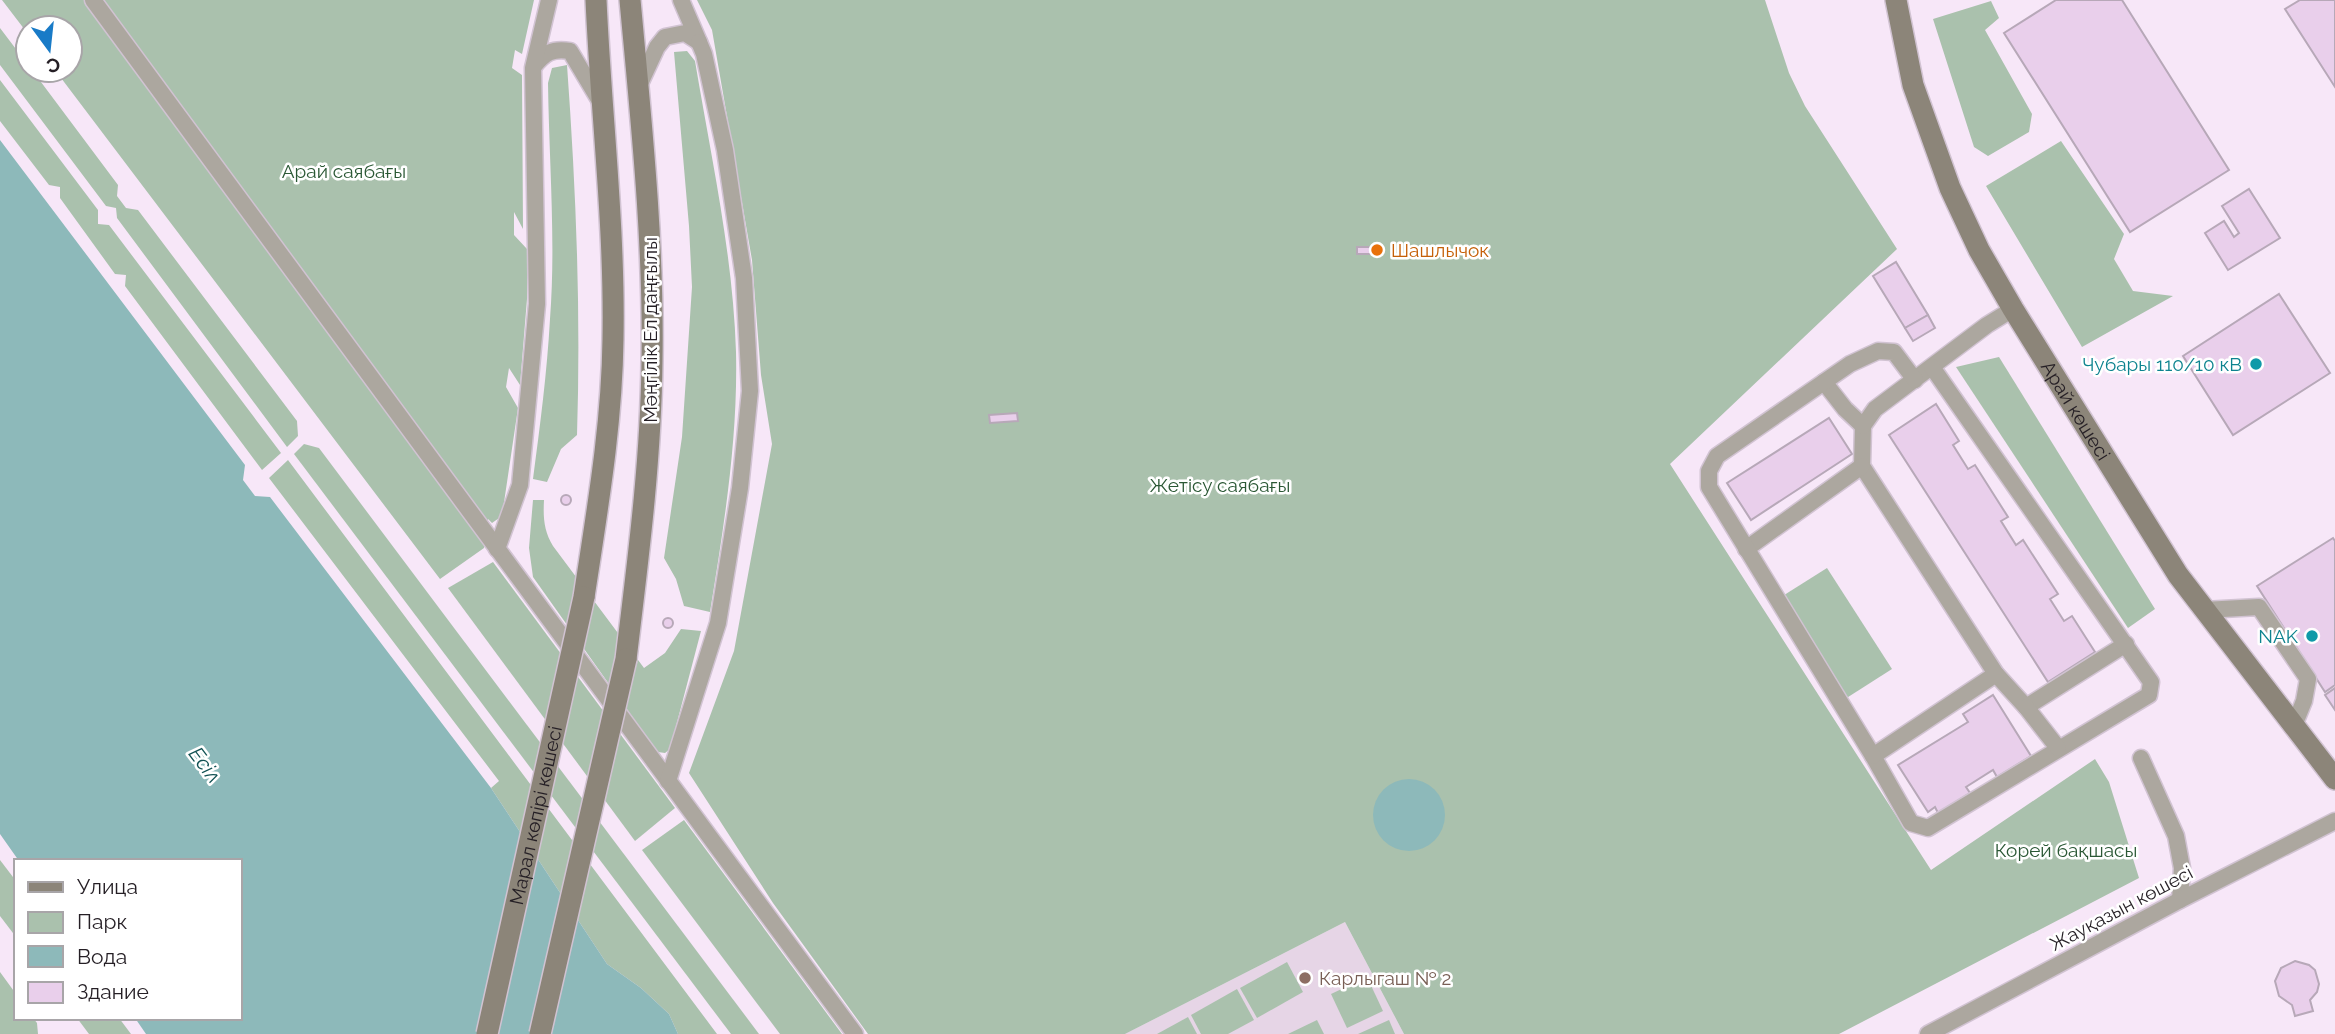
<svg xmlns="http://www.w3.org/2000/svg" width="2335" height="1034" font-family="Raleway,sans-serif">
	<style>
		.education { fill: #e6d5e6 }
		.green { fill: #aac1ad }
		.water { fill: #8db9ba }
		.building { fill: #e9cfeb; stroke: #b7a8b8; stroke-width: 2 }
		.lines { fill: none; stroke-linecap: round; stroke-linejoin: round }
		.street-casing { stroke: #d1c3d2; stroke-width: 19 }
		.secondary-casing { stroke: #d1c3d2; stroke-width: 24 }
		.street { stroke: #aca79f; stroke-width: 16 }
		.secondary { stroke: #8c8579; stroke-width: 21 }
		.secondary-bridge-casing { stroke: #d1c3d2; stroke-width: 24; stroke-linecap: butt }
		.secondary-bridge { stroke: #8c8579; stroke-width: 21 }
		.food-dot { fill: #e8710a; stroke: #fff; stroke-width: 2.5 }
		.culture-dot { fill: #0f9aa8; stroke: #fff; stroke-width: 2.5 }
		.education-dot { fill: #8d6e63; stroke: #fff; stroke-width: 2.5 }
		.labels { text-anchor: middle; stroke-width: 5; stroke-linejoin: round; paint-order: stroke }
		.park-label { font-size: 19px; fill: #2b5835; stroke: #fff }
		.food-label { font-size: 19px; fill: #c56008; stroke: #fff; text-anchor: start }
		.street-label { font-size: 19px; fill: #251f25; stroke: #fff }
		.culture-label { font-size: 19px; fill: #0d838f; stroke: #fff; text-anchor: end }
		.education-label { font-size: 19px; fill: #785e54; stroke: #fff; text-anchor: start }
		.water-label { font-size: 21px; font-style: italic; fill: #115153; stroke: #fff }
	</style>
	<rect width="100%" height="100%" fill="#f7e7f8"/>
	<path class="education" d="M1345 922 1404 1034H1125Z"/>
	<g class="green">
		<path d="M2 0H534L522 54 515 50 512 68 522 75 523 229 514 212V235L527 249V299L520 385 509 368 506 387 518 408 502 516 492 523 488 519 484 548 440 579 55 70H70V28H28V34Z"/>
		<path d="M697 0H1765L1789 73 1805 106 1897 249 1670 464 1931 870 2095 759 2109 782 2139 878 1839 1034H1404L1345 922 1125 1034H868L773 903 689 773 734 651 772 444 761 375 752 260 712 30Z"/>
		<path d="M1991 1 1999 18 1985 30 2032 114 2029 132 1988 156 1974 147 1933 19Z"/>
		<path d="M0 28 28 65V70H32L118 185 117 196 126 208 138 210 297 421 298 436 287 447 117 218 116 208 106 206 0 65Z"/>
		<path d="M687 51 695 61C711 157 733 254 736 352 738 440 724 525 710 612L684 606 676 579 664 558 682 437 692 287 689 226 674 52Z"/>
		<path d="M567 65C576 189 581 311 577 435L561 449 547 482 533 479C540 426 547 373 550 319 556 241 549 161 548 83L552 68Z"/>
		<path d="M0 80 98 210V224L109 225 281 453 262 470 125 286 126 275 115 274 60 198V187L49 185 0 121Z"/>
		<path d="M2061 141 2124 234 2114 259 2133 291 2173 296 2082 347 1986 186Z"/>
		<path d="M1999 357 2155 609 2128 628 1956 367Z"/>
		<path d="M304 444 319 448 759 1034H731L294 454Z"/>
		<path d="M288 460 717 1034H678L669 1014 641 988 607 964 491 788 499 781 269 478Z"/>
		<path d="M533 500H544C543 518 544 531 553 546L644 668 665 653 681 629 701 631 670 749 665 753 658 752 653 746 533 577 529 548Z"/>
		<path d="M493 562 675 808 635 841 448 588Z"/>
		<path d="M1827 568 1892 669 1845 699 1781 597Z"/>
		<path d="M684 820 842 1034H780L642 850Z"/>
		<path d="M0 860 16 881V937L0 916Z"/>
		<path d="M1287 962 1303 992 1257 1018 1240 988Z"/>
		<path d="M0 972 16 994V1018H33L37 1023 38 1034H0Z"/>
		<path d="M1367 977 1383 1011 1347 1028 1331 994Z"/>
		<path d="M1237 989 1254 1020 1228 1034H1201L1191 1015Z"/>
		<path d="M1188 1017 1197 1034H1157Z"/>
		<path d="M77 1018H119L131 1034H89Z"/>
		<path d="M1317 1020 1324 1034H1288Z"/>
		<path d="M1389 1020 1395 1034H1358Z"/>
	</g>
	<g class="water">
		<path d="M0 140 245 465 243 480 255 496 270 497 491 788 607 964 641 988 669 1014 678 1034H146L135 1018H240V861H19L0 834Z"/>
		<circle cx="1409" cy="815" r="36"/>
	</g>
	<g class="building">
		<path d="M2056 0H2122L2229 170 2130 232 2004 33Z"/>
		<path d="M2300 0H2335V87L2285 9Z"/>
		<path d="M2249 189 2280 238 2228 270 2205 233 2224 221 2234 237 2239 233 2222 206Z"/>
		<rect x="1357" y="247" width="23" height="7"/>
		<path d="M1896 262 1928 315 1905 328 1873 276Z"/>
		<path d="M2279 294 2330 373 2233 435 2183 356Z"/>
		<path d="M1928 315 1935 328 1913 341 1905 328Z"/>
		<path d="M1936 404 1959 441 1953 445 1968 469 1975 465 2008 517 2001 521 2016 545 2023 540 2058 594 2050 599 2064 621 2072 616 2095 652 2048 682 1889 435Z"/>
		<path d="M1017 413 1018 421 990 423 989 415Z"/>
		<path d="M1829 418 1852 454 1751 520 1727 483Z"/>
		<circle cx="566" cy="500" r="5"/>
		<path d="M2333 538 2335 541V685L2325 692 2257 586Z"/>
		<circle cx="668" cy="623" r="5"/>
		<path d="M2335 688V710L2325 695Z"/>
		<path d="M1993 695 2031 756 1997 777 1993 770 1966 787 1970 793 1938 813 1935 807 1928 812 1898 765 1968 722 1963 714Z"/>
		<path d="M2295 961 2309 965 2315 970 2319 984 2317 992 2310 1000 2313 1011 2295 1016 2292 1005 2279 996 2275 981 2281 968Z"/>
	</g>
	<g class="lines">
		<defs>
			<g id="street">
				<path d="M93 0 855 1034"/>
				<path d="M534 66C545 53 552 48 570 51L601 103"/>
				<path d="M638 88 657 47 665 37 685 33 699 42 681 0"/>
				<path d="M2013 309 1987 325 1875 409 1863 426 1862 466 1996 674 2026 707 2126 644"/>
				<path d="M1932 367 2151 682 2149 695 1928 828 1911 823 1873 756 1996 674"/>
				<path d="M1824 382 1845 409 1863 426"/>
				<path d="M497 549 520 485 537 304 533 68 549 0"/>
				<path d="M1746 549 1862 466"/>
				<path d="M2204 610 2259 607 2308 679 2304 701 2293 728"/>
				<path d="M2026 707 2058 748"/>
				<path d="M1873 756 1709 487V471L1717 456 1850 364 1878 351 1894 352 1915 380"/>
				<path d="M2141 758 2176 836 2182 868 2180 900"/>
				<path d="M668 781 718 623 740 488 750 391 744 278 725 150 704 54 699 42"/>
				<path d="M1928 1034 2180 900 2335 821"/>
			</g>
			<g id="secondary">
				<path id="s1" d="M1896 0 1913 85 1950 188 1979 250 2013 309 2178 575 2335 779"/>
				<path d="M584 597C597 511 612 426 613 339 615 226 601 113 596 0"/>
				<path d="M626 659C638 560 651 461 652 361 654 240 641 120 630 0"/>
			</g>
		</defs>
		<use href="#street" class="street-casing"/>
		<use href="#secondary" class="secondary-casing"/>
		<use href="#street" class="street"/>
		<use href="#secondary" class="secondary"/>
		<defs>
			<g id="secondary-bridge">
				<path id="s2" d="M487 1034 584 597"/>
				<path d="M540 1034 626 659"/>
			</g>
		</defs>
		<use href="#secondary-bridge" class="secondary-bridge-casing"/>
		<use href="#secondary-bridge" class="secondary-bridge"/>
	</g>
	<circle class="food-dot" cx="1377" cy="250" r="7"/>
	<g class="culture-dot">
		<circle cx="2256" cy="364" r="7"/>
		<circle cx="2312" cy="636" r="7"/>
	</g>
	<circle class="education-dot" cx="1305" cy="978" r="7"/>
	<g class="labels">
		<g class="park-label">
			<text x="344" y="178">Арай саябағы</text>
			<text x="1220" y="492">Жетісу саябағы</text>
			<text x="2066" y="857">Корей бақшасы</text>
		</g>
		<g class="food-label">
			<text x="1391" y="257">Шашлычок</text>
		</g>
		<g class="street-label">
			<text transform="translate(650 330) rotate(-90)" y="7">Мәңгілік Ел даңғылы</text>
			<text dy="7" stroke="none"><textPath href="#s1" startOffset="452">Арай көшесі</textPath></text>
			<text dy="7" stroke="none"><textPath href="#s2" startOffset="224">Марал көпірі көшесі</textPath></text>
			<text transform="translate(2121 908) rotate(-28)" y="7">Жауқазын көшесі</text>
		</g>
		<g class="culture-label">
			<text x="2242" y="371">Чубары 110/10 кВ</text>
			<text x="2298" y="643">NAK</text>
		</g>
		<g class="education-label">
			<text x="1319" y="985">Карлыгаш № 2</text>
		</g>
		<g class="water-label">
			<text transform="translate(205 765) rotate(53)" y="7">Есіл</text>
		</g>
	</g>
	<rect x="14" y="859" width="228" height="161" fill="#ffffff" stroke="#a8a5a8" stroke-width="2"/>
	<rect x="28" y="882" width="35" height="10" fill="#8c8579" stroke="#a8a5a8" stroke-width="2"/>
	<text x="77" y="894" font-size="21" fill="#251f25">Улица</text>
	<rect x="28" y="912" width="35" height="21" fill="#aac1ad" stroke="#a8a5a8" stroke-width="2"/>
	<text x="77" y="929" font-size="21" fill="#251f25">Парк</text>
	<rect x="28" y="946" width="35" height="21" fill="#8db9ba" stroke="#a8a5a8" stroke-width="2"/>
	<text x="77" y="964" font-size="21" fill="#251f25">Вода</text>
	<rect x="28" y="982" width="35" height="21" fill="#e9cfeb" stroke="#a8a5a8" stroke-width="2"/>
	<text x="77" y="999" font-size="21" fill="#251f25">Здание</text>
	<g transform="translate(49 49) rotate(165)"><circle r="33" fill="#ffffff" stroke="#a8a5a8" stroke-width="2"/>
	<path d="M0-5L12 26L0 18L-12 26Z" fill="#197bc7"/>
	<text y="-10" font-size="19" font-weight="bold" text-anchor="middle" fill="#251f25">С</text>
	</g>
</svg>
